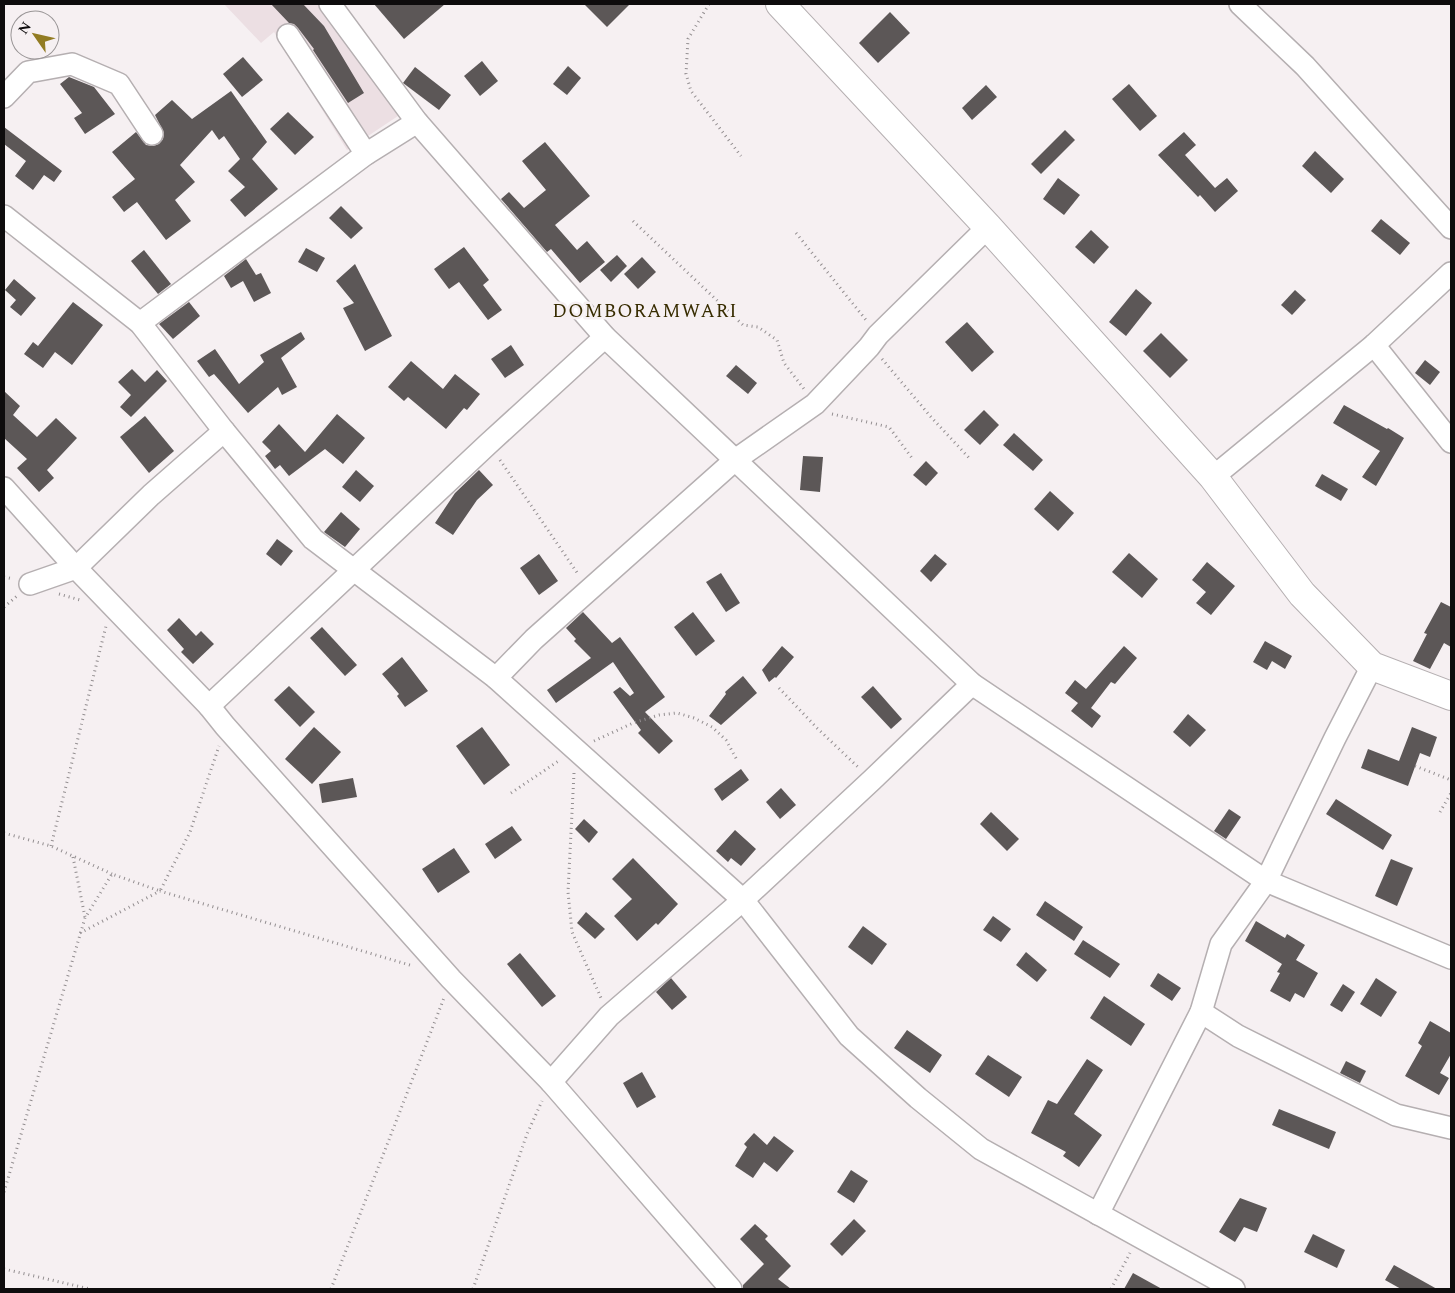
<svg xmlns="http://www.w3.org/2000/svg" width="1455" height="1293" font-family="Spectral,serif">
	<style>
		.built { fill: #ecdfe3 }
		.building { fill: #5c5757 }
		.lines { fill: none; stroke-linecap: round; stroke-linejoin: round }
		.street-casing { stroke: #b5afb1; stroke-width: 24 }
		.secondary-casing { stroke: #b5afb1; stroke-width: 30 }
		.path { stroke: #938e90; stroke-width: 3; stroke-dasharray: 1 4; stroke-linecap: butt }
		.street { stroke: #fff; stroke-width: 21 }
		.secondary { stroke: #fff; stroke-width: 28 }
		.labels { text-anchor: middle; stroke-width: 5; stroke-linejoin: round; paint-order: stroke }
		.neighbourhood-label { font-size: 19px; letter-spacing: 1px; fill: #372c01; stroke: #f6f0f2 }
	</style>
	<rect width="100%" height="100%" fill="#f6f0f2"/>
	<path class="built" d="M224 4H345L341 9 407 110 347 150 274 32 261 43Z"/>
	<g class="building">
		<path d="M271 4H303L324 26 364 93 348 103 313 50 314 49 298 28 294 24 289 23Z"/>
		<path d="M374 4H445L404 39Z"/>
		<path d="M584 4H630L607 27Z"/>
		<path d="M890 12 910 33 878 63 859 43Z"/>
		<path d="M243 57 263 80 242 97 223 74Z"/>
		<path d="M482 61 498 81 480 96 464 76Z"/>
		<path d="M568 66 581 78 567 95 553 84Z"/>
		<path d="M415 67 451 95 439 110 403 83Z"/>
		<path d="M69 77 94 87 115 114 85 134 74 118 82 113 60 84Z"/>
		<path d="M1129 84 1157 116 1140 131 1112 99Z"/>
		<path d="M986 85 997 97 972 120 962 108Z"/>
		<path d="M231 91 267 142 252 159 278 189 245 217 230 200 245 187 228 171 240 159 224 136 219 140 212 130 180 165 195 182 175 200 191 221 166 240 137 202 124 212 112 197 135 179 112 152 136 132 146 145 153 146 159 144 163 139 164 133 155 115 172 100 192 119Z"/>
		<path d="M288 112 314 137 295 155 270 129Z"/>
		<path d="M4 127 62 171 54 182 44 175 33 190 15 176 26 161 4 144Z"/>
		<path d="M1065 130 1075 140 1041 174 1031 164Z"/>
		<path d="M1184 132 1196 145 1185 155 1215 188 1227 178 1238 191 1215 212 1200 195 1198 197 1158 155Z"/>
		<path d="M545 142 590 196 555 225 577 250 587 241 605 262 580 283 551 249 547 252 501 199 509 192 524 208 546 190 522 161Z"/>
		<path d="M1315 151 1344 179 1331 193 1302 166Z"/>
		<path d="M1058 178 1080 195 1064 215 1043 199Z"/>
		<path d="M341 206 363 228 351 239 329 218Z"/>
		<path d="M1381 219 1410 243 1400 255 1371 231Z"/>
		<path d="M1091 230 1109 247 1094 264 1075 247Z"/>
		<path d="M464 247 489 280 483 285 502 310 488 320 459 282 449 289 434 269Z"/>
		<path d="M306 248 325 258 317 272 298 262Z"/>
		<path d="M144 250 171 284 158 294 131 261Z"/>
		<path d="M617 255 627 266 611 282 600 270Z"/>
		<path d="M642 257 656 272 638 289 624 274Z"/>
		<path d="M246 259 256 275 261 273 271 293 254 302 243 281 231 288 224 276Z"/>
		<path d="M355 264 392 336 365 351 343 308 354 303 336 281Z"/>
		<path d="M14 279 36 298 21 316 10 307 16 300 5 290Z"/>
		<path d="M1136 289 1152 303 1126 336 1109 322Z"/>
		<path d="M1295 290 1306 300 1292 315 1281 305Z"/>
		<path d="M73 302 103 325 72 365 55 352 43 368 24 354 33 342 38 346Z"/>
		<path d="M189 302 200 316 173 339 159 324Z"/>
		<path d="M967 322 994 352 972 372 945 342Z"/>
		<path d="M301 332 305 339 281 358 297 387 282 395 278 387 248 413 214 374 209 377 197 361 215 349 239 384 264 362 260 355Z"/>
		<path d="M1161 333 1188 360 1170 378 1143 351Z"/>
		<path d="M511 345 524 365 505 378 491 359Z"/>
		<path d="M1425 360 1440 372 1430 385 1415 373Z"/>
		<path d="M411 361 443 389 455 374 480 394 467 410 464 408 446 429 408 397 404 401 388 387Z"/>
		<path d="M736 365 757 383 748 394 726 376Z"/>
		<path d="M132 369 145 382 157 370 167 381 131 417 120 407 131 395 118 382Z"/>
		<path d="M4 391 20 406 13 415 37 437 56 418 77 438 47 470 54 478 39 492 17 468 27 459 4 438Z"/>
		<path d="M1344 405 1387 429 1388 428 1404 438 1376 486 1362 477 1380 451 1333 423Z"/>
		<path d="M984 410 999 425 980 445 964 430Z"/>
		<path d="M337 414 365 438 343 464 325 449 289 476 280 465 275 469 265 456 271 451 262 442 279 424 305 452Z"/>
		<path d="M145 416 174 451 149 473 120 437Z"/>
		<path d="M1014 433 1043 460 1033 471 1003 445Z"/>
		<path d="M803 456 823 457 820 492 800 490Z"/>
		<path d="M926 461 938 473 926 486 913 475Z"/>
		<path d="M356 470 374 486 360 502 342 487Z"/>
		<path d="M479 470 493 485 477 500 453 535 435 523 455 493Z"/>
		<path d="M1322 474 1348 489 1341 501 1315 486Z"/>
		<path d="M1050 491 1074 513 1058 531 1034 509Z"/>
		<path d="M341 512 360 529 345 547 324 532Z"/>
		<path d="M277 539 293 551 281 566 266 554Z"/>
		<path d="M1129 553 1158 579 1142 598 1112 572Z"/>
		<path d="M539 554 558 581 539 595 520 568Z"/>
		<path d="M935 554 947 564 931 582 920 571Z"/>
		<path d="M1207 562 1235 586 1211 615 1196 603 1206 592 1192 580Z"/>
		<path d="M721 573 740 603 726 612 706 582Z"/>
		<path d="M1441 602 1451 607V647L1444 643 1430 669 1413 661 1427 634 1424 633Z"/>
		<path d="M583 612 612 643 620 637 665 697 645 712 673 741 659 754 638 733 641 730 613 692 620 687 630 696 634 693 613 662 556 703 547 690 591 658 574 641 576 639 566 628Z"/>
		<path d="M693 612 715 641 696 656 674 627Z"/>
		<path d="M179 618 196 636 201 631 214 644 193 664 181 652 184 649 167 630Z"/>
		<path d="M322 627 357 665 345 676 310 638Z"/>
		<path d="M1265 641 1292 656 1285 669 1272 661 1267 670 1253 662Z"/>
		<path d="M782 646 794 657 776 678 775 677 769 682 762 670Z"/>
		<path d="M1124 646 1137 658 1115 684 1111 682 1091 708 1101 716 1092 728 1071 711 1078 703 1065 693 1075 680 1086 689Z"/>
		<path d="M402 657 428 691 405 707 397 696 399 694 382 674Z"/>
		<path d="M743 676 757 693 721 725 709 716 726 694 725 692Z"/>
		<path d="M289 686 315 712 300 727 274 700Z"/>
		<path d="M873 686 902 719 891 729 861 697Z"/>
		<path d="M1188 714 1206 730 1190 747 1173 732Z"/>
		<path d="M314 727 341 752 312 784 285 759Z"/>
		<path d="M482 727 510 765 484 785 456 746Z"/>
		<path d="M1412 727 1437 737 1430 757 1420 753 1408 786 1361 768 1368 749 1399 761Z"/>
		<path d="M741 769 749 780 722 801 714 789Z"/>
		<path d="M353 778 357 797 322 803 319 784Z"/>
		<path d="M781 788 796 805 780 819 766 802Z"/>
		<path d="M1336 799 1392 835 1383 850 1326 814Z"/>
		<path d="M1229 809 1241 817 1226 839 1214 831Z"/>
		<path d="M991 812 1019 839 1007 851 980 824Z"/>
		<path d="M584 819 598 832 589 843 575 829Z"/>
		<path d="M512 826 522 840 495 859 485 844Z"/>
		<path d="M735 830 756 849 741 866 731 858 728 862 716 851Z"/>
		<path d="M454 848 470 872 438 893 422 869Z"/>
		<path d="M633 858 678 904 658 925 656 923 637 941 614 916 632 899 612 879Z"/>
		<path d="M1391 859 1413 868 1397 906 1375 896Z"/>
		<path d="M1045 901 1083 927 1074 941 1036 915Z"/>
		<path d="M586 912 605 929 595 939 577 923Z"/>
		<path d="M993 916 1011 929 1001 942 983 930Z"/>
		<path d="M1256 921 1285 938 1287 934 1305 945 1296 960 1318 973 1304 998 1295 993 1290 1002 1270 991 1280 973 1277 972 1282 964 1245 941Z"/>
		<path d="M863 926 887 944 872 965 848 947Z"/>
		<path d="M1083 940 1120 964 1110 978 1074 954Z"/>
		<path d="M1026 952 1047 970 1037 982 1016 965Z"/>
		<path d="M520 953 556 996 542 1007 507 964Z"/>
		<path d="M1158 973 1181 988 1172 1001 1150 986Z"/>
		<path d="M671 978 687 997 672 1010 656 992Z"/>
		<path d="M1376 978 1397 992 1381 1017 1360 1004Z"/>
		<path d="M1343 984 1355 992 1342 1012 1330 1005Z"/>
		<path d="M1104 996 1145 1024 1131 1046 1090 1018Z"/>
		<path d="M1430 1021 1451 1033V1054L1440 1073 1449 1078 1439 1095 1405 1076 1422 1046 1418 1043Z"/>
		<path d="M907 1030 942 1055 930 1073 894 1048Z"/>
		<path d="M988 1055 1022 1077 1009 1097 975 1074Z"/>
		<path d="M1087 1059 1103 1070 1074 1114 1102 1135 1079 1167 1063 1156 1066 1152 1031 1133 1048 1100 1057 1104Z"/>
		<path d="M1346 1061 1366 1071 1360 1083 1340 1073Z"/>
		<path d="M642 1072 656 1097 637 1108 623 1083Z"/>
		<path d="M1279 1109 1336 1132 1329 1149 1272 1125Z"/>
		<path d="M754 1133 767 1145 774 1136 794 1151 777 1172 764 1162 753 1178 735 1166 747 1147 744 1144Z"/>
		<path d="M851 1170 868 1181 854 1203 837 1192Z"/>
		<path d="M1240 1198 1267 1208 1257 1232 1244 1227 1235 1242 1219 1232Z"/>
		<path d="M854 1219 866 1231 842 1256 830 1244Z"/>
		<path d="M755 1224 768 1236 765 1239 791 1266 778 1279 791 1289H743V1285L764 1264 740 1239Z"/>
		<path d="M1313 1234 1345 1250 1337 1268 1304 1252Z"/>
		<path d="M1394 1265 1437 1289H1401L1385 1280Z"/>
		<path d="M1133 1273 1162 1289H1124Z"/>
	</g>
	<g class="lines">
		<defs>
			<g id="street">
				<path d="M330 4 417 122 605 337 972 684 1266 881 1451 958"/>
				<path d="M1240 4 1305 66 1451 228"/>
				<path d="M288 35 366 154"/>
				<path d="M4 97 28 72 72 64 119 84 152 134"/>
				<path d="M4 216 140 323 224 431 313 539 496 678 743 900 849 1036 918 1098 981 1149 1234 1289"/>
				<path d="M140 323 366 154 417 122"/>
				<path d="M1374 345 1451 442"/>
				<path d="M1213 477 1374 345 1451 273"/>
				<path d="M4 488 76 568 209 706 225 726 451 979 551 1082 731 1289"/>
				<path d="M30 584 76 568 151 495 224 431"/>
				<path d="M496 678 534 639 735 460 815 404 869 347 878 335 988 227"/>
				<path d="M209 706 488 444 605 337"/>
				<path d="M1201 1012 1238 1036 1396 1115 1451 1128"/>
				<path d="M551 1082 609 1016 743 900 872 780 972 684"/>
				<path d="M1098 1214 1201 1012 1221 944 1266 881 1335 738 1372 666"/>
			</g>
			<path id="secondary" d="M780 4 988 227 1213 477 1302 594 1372 666 1451 696"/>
		</defs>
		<use href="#street" class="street-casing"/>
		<use href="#secondary" class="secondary-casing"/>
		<g class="path">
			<path d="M709 4 688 39 686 74 691 91 741 156"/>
			<path d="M633 221 743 325 758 327 777 340 784 363 804 389"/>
			<path d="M796 233 866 320"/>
			<path d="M882 359 931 417 971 460"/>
			<path d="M832 414 889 427 912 458"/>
			<path d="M500 460 578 574"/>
			<path d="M4 577 13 579"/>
			<path d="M59 594 80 600"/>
			<path d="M4 607 17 596"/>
			<path d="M779 688 817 728 859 768"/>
			<path d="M594 741 633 723 659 715 677 713 694 718 712 727 726 740 737 760"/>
			<path d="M1415 766 1451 780"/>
			<path d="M574 773 568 892 572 932 601 998"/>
			<path d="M511 793 560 760"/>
			<path d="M1440 812 1451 793"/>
			<path d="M4 833 51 846 112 874"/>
			<path d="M51 846 106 626"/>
			<path d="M73 857 85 917"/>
			<path d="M80 933 160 891 413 966"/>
			<path d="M4 1192 85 918 112 874 160 891 190 832 219 746"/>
			<path d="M4 1269 90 1289"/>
			<path d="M331 1289 444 998"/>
			<path d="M473 1289 527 1134 542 1101"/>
			<path d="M1111 1289 1130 1253"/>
		</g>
		<use href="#street" class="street"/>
		<use href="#secondary" class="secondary"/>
	</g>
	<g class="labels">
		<g class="neighbourhood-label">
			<text x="645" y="317">DOMBORAMWARI</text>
		</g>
	</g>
	<rect width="1455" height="1293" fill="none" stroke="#0e0c0d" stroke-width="10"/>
	<g transform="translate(35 35) rotate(304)"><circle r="24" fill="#f6f0f2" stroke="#999596"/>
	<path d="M0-4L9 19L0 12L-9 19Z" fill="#927c23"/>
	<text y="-8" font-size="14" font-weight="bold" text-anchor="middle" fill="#0e0c0d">N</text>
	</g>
</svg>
